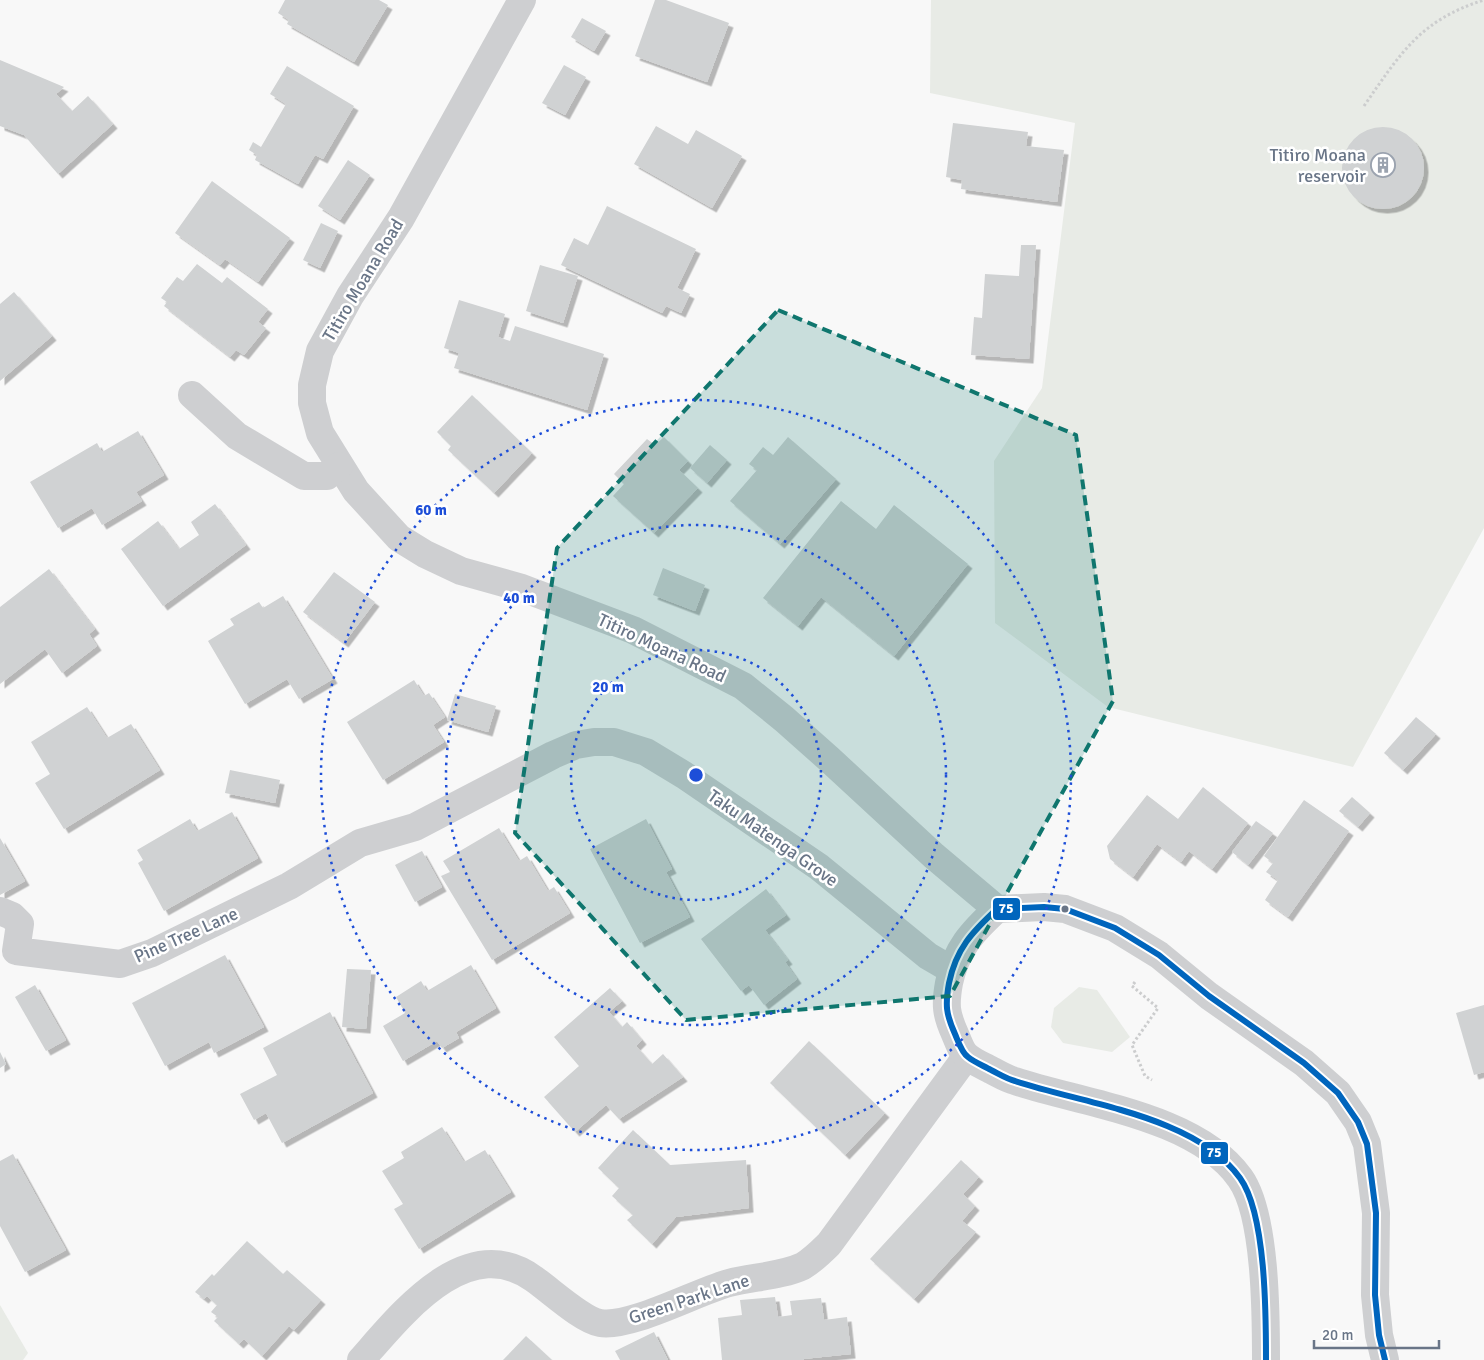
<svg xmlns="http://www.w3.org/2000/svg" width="1484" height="1360" font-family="Signika,sans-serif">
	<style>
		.green { fill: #e8ebe6 }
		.building { fill: #d0d2d3; filter: url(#shadow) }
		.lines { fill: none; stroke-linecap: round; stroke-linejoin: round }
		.path { stroke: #cccdce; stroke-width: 3; stroke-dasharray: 2.5 2.5; stroke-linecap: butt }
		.minor { stroke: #cecfd1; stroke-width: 28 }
		.bus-1-casing { stroke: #fff; stroke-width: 10 }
		.bus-1 { stroke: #0065bd; stroke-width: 6 }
		.marked { fill: #0f766e; fill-opacity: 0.2; stroke: #0f766e; stroke-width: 4; stroke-dasharray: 10 6; stroke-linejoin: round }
		.ring { fill: none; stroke: #1d4ed8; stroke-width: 2.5; stroke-dasharray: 2.5 5 }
		.bus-dot { fill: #697587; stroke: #fff; stroke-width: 2 }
		.labels { text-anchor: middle; stroke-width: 5; stroke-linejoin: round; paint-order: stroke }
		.poi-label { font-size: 18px; fill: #697587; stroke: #fff; text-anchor: end }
		.street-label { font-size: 18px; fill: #697587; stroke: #fff }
		.centre { fill: #1d4ed8; stroke: #fff; stroke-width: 2.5 }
		.ring-label { font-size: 15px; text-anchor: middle; font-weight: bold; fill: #1d4ed8; stroke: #fff; stroke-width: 5; stroke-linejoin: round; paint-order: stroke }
		.line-badge { stroke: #fff; stroke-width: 2 }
		.badge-label { font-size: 14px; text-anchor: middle; font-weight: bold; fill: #fff }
	</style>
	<defs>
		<filter id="shadow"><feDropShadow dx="4.5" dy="4.5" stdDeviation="0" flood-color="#0004"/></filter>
	</defs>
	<rect width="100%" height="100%" fill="#f8f8f8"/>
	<g class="green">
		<path d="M931 0H1484V528L1353 767 1108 707 995 623 994 461 1042 388 1075 123 930 93Z"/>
		<path d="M1079 987 1097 990 1130 1037 1112 1052 1063 1043 1051 1027 1054 1008Z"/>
		<path d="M0 1305 28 1353 23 1360H0Z"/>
	</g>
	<g class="building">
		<path d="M285 0H379L388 5 354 62 287 24 289 20 278 13Z"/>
		<path d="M655 0H666L729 23 707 82 635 56Z"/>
		<path d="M582 18 606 31 594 51 571 37Z"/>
		<path d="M0 60 64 87 56 94 72 111 88 96 113 124 58 174 24 135 0 126Z"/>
		<path d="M564 65 586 77 565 115 542 103Z"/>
		<path d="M287 66 354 106 323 159 315 155 298 184 255 160 257 155 249 150 253 142 261 147 286 104 270 94Z"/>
		<path d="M953 123 1028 132 1026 146 1064 150 1057 202 961 189 962 180 946 177Z"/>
		<path d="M656 126 688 144 696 130 742 156 712 208 634 164Z"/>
		<circle cx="1383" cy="168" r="41"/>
		<path d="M348 160 370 175 340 220 318 206Z"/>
		<path d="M212 181 290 238 258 282 225 259 220 265 175 233Z"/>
		<path d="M607 206 696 249 677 288 690 294 681 313 666 306 662 313 561 265 574 238 588 245Z"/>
		<path d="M321 223 338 231 320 268 303 260Z"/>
		<path d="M1021 245H1036L1029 359 971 355 974 317 982 318 985 274 1019 276Z"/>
		<path d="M197 264 222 283 227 277 268 309 258 322 266 328 244 355 236 350 230 357 164 306 167 302 161 298 177 277 183 281Z"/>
		<path d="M540 265 578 276 563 323 526 311Z"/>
		<path d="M14 292 52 336 0 381V304Z"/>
		<path d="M459 300 505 314 498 337 510 341 515 326 604 354 587 410 454 368 459 353 444 348Z"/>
		<path d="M472 395 532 453 494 493 448 450 451 446 437 432Z"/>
		<path d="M138 431 164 475 136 492 142 501 102 525 92 508 58 528 30 482 97 443 102 452Z"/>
		<path d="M664 437 688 461 679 470 698 488 654 533 613 496 624 484 614 474 647 439 655 445Z"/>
		<path d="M788 437 836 479 780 544 730 501 757 470 749 464 763 447 773 455Z"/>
		<path d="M710 445 727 460 707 483 690 468Z"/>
		<path d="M841 501 876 529 894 505 968 564 894 656 821 597 798 626 763 598Z"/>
		<path d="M215 504 246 545 163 606 121 549 158 521 179 549 199 535 191 522Z"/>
		<path d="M663 568 705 585 695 611 653 595Z"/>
		<path d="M49 569 95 629 89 634 97 646 62 673 45 649 0 684V607Z"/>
		<path d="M334 572 375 602 344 643 303 612Z"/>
		<path d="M283 596 333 679 299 699 287 679 245 704 208 641 234 625 230 619 259 602 263 608Z"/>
		<path d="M414 680 424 696 429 693 445 717 433 725 444 742 383 780 347 722Z"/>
		<path d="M455 694 496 706 488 732 447 720Z"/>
		<path d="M87 707 107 738 131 724 160 770 64 829 35 783 50 774 31 742Z"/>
		<path d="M1416 717 1436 734 1403 770 1384 753Z"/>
		<path d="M230 770 280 780 275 803 225 793Z"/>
		<path d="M1203 787 1248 823 1212 869 1189 851 1181 862 1157 844 1133 877 1110 859 1107 846 1147 795 1178 819Z"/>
		<path d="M1352 797 1370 813 1358 827 1339 811Z"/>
		<path d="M1304 800 1349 831 1288 917 1265 900 1278 880 1266 872 1273 863 1264 856Z"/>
		<path d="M232 812 258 858 164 911 138 863 143 860 137 850 190 819 197 831Z"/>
		<path d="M646 819 672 869 666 872 690 917 640 943 590 849Z"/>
		<path d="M1256 821 1273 833 1248 865 1232 852Z"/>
		<path d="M499 828 519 861 527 856 548 891 554 887 570 913 492 960 441 876 450 872 443 861Z"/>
		<path d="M0 838 25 881 0 895Z"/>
		<path d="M422 851 442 887 415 902 395 865Z"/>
		<path d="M766 889 786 915 765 930 788 960 785 962 797 979 764 1005 749 985 741 991 701 939Z"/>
		<path d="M225 955 264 1027 214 1053 209 1042 165 1066 132 1003Z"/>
		<path d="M471 965 496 1008 456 1032 459 1038 442 1048 437 1041 403 1061 383 1026 405 1013 396 997 421 981 427 991Z"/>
		<path d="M347 969 371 970 366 1029 342 1027Z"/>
		<path d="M35 985 66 1040 46 1051 15 997Z"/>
		<path d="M610 988 622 1001 609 1012 622 1027 627 1022 642 1040 636 1046 652 1064 663 1054 683 1077 619 1119 606 1105 575 1132 544 1097 579 1066 554 1037Z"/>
		<path d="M1484 1005V1072L1474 1075 1456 1013Z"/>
		<path d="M330 1012 373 1093 282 1143 266 1113 254 1120 240 1094 277 1075 263 1048Z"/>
		<path d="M809 1041 885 1113 845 1155 770 1083Z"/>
		<path d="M0 1052 6 1064 0 1068Z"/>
		<path d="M442 1127 464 1162 485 1150 511 1192 419 1249 394 1209 403 1204 382 1171 404 1158 401 1152Z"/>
		<path d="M633 1130 670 1165 746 1160 749 1208 676 1217 652 1244 627 1220 633 1215 612 1196 619 1188 598 1168Z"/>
		<path d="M13 1154 66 1250 25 1272 0 1226V1161Z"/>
		<path d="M961 1160 979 1177 963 1194 975 1206 962 1221 976 1232 914 1299 870 1259Z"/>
		<path d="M247 1241 283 1274 287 1270 321 1300 294 1330 289 1326 262 1356 244 1339 239 1344 214 1321 218 1317 211 1312 217 1305 207 1296 204 1299 195 1292 212 1274 214 1276Z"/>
		<path d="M775 1297 778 1317 792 1315 790 1301 821 1298 824 1320 847 1317 851 1354 803 1359 804 1360H722L718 1318 742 1315 740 1300Z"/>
		<path d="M654 1332 668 1360H620L615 1351Z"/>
		<path d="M526 1336 552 1360H503Z"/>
	</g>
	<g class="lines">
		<g class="path">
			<path d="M1364 106C1400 54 1420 20 1484 0"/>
			<path d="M1135 982 1132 986 1158 1008 1132 1045 1145 1076 1152 1080"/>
		</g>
		<g class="minor">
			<path d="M522 0 401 218 350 296 320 351 312 385V403L320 433 356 491 399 538 425 554 461 571 522 588 633 630 743 686 784 719 829 759 934 856 997 909"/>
			<path d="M192 395 237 436 304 476H327L339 466"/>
			<path d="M0 911 12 916 20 924 16 951 120 964 152 953 289 886 360 843 415 827 553 755 576 745 594 742H614L646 752 684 775 819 867 928 956 952 970"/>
			<path d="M361 1360C401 1315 466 1230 534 1279 550 1290 582 1320 600 1323 631 1328 696 1292 729 1283 752 1277 782 1276 803 1266 813 1260 821 1252 829 1244L966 1057"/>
			<path d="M1266 1360C1266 1315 1266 1214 1240 1178 1196 1116 1084 1104 1015 1081 1007 1079 999 1074 991 1070 984 1066 974 1062 968 1057 962 1053 958 1041 955 1034 946 1014 945 1005 949 983 956 949 972 932 997 909L1044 907 1065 909 1115 928 1159 955 1209 996 1304 1063 1338 1093 1358 1122 1367 1144 1376 1213 1375 1295 1379 1335 1385 1360"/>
		</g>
		<defs>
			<path id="bus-1" d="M1266 1360C1266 1315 1266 1214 1240 1178 1196 1116 1084 1104 1015 1081 1007 1079 999 1074 991 1070 984 1066 974 1062 968 1057 962 1053 958 1041 955 1034 946 1014 945 1005 949 983 956 949 972 932 997 909L1044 907 1065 909 1115 928 1159 955 1209 996 1304 1063 1338 1093 1358 1122 1367 1144 1376 1213 1375 1295 1379 1335 1385 1360"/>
		</defs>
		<use href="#bus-1" class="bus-1-casing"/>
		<use href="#bus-1" class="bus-1"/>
	</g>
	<path class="marked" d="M778 310 1076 435 1113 701 950 996 686 1020 515 833 557 548Z"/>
	<g class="ring">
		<circle cx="696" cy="775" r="125"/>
		<circle cx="696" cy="775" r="250"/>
		<circle cx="696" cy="775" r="375"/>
	</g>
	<defs>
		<symbol id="building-ring" viewBox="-11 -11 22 22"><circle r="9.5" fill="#fff" stroke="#9ba3af" stroke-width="1.5"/><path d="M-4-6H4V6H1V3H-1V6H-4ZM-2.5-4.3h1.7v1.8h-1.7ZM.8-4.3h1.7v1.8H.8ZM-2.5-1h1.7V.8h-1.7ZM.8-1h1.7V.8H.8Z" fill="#9ba3af"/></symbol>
	</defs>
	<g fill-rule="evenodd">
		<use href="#building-ring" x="1369" y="151" width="28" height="28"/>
	</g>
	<circle class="bus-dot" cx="1065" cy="909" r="4.5"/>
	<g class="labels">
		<g class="poi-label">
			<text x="1366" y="161">Titiro Moana<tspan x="1366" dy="21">reservoir</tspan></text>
		</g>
		<g class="street-label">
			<text transform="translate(363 280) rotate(-59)" y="6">Titiro Moana Road</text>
			<text transform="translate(662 648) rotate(25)" y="6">Titiro Moana Road</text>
			<text transform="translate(773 838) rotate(35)" y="6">Taku Matenga Grove</text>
			<text transform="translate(186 935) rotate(-24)" y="6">Pine Tree Lane</text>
			<text transform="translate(689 1299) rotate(-18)" y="6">Green Park Lane</text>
		</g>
	</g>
	<circle cx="696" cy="775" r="8" class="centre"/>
	<g class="ring-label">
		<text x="431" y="515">60 m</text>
		<text x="519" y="603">40 m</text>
		<text x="608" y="692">20 m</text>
	</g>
	<g class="line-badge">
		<rect x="992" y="897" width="29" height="24" rx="5" fill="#0065bd"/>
		<rect x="1200" y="1141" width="29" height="24" rx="5" fill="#0065bd"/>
	</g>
	<g class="badge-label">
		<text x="1006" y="913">75</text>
		<text x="1214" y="1157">75</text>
	</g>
	<path d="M1314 1340v8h125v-8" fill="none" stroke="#697587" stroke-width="2.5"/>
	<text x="1322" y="1340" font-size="15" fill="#697587" stroke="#ffffff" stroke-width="4" paint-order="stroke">20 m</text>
</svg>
